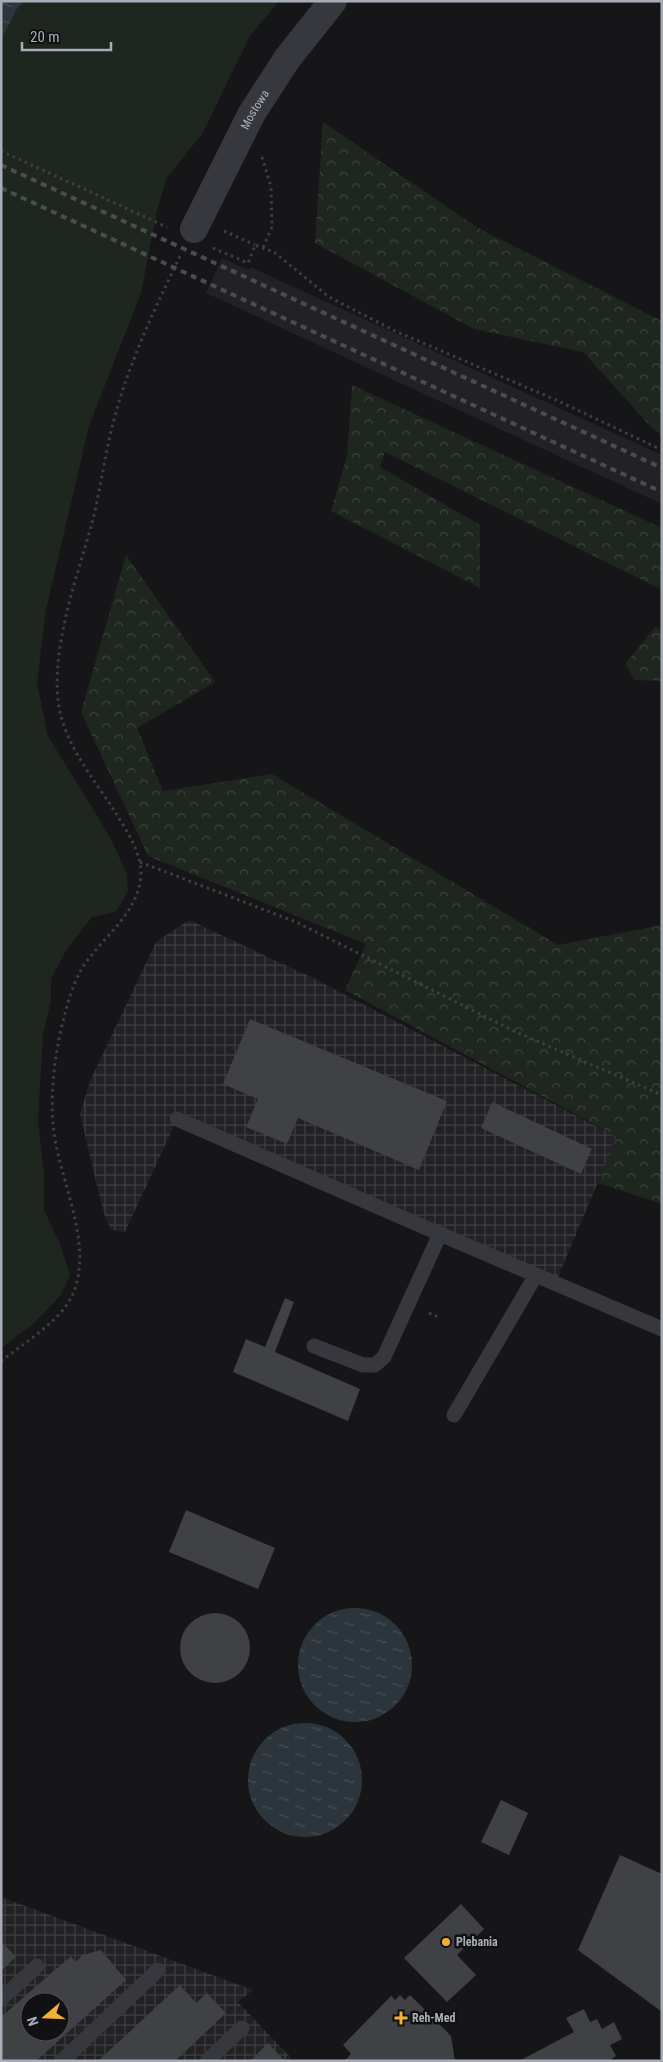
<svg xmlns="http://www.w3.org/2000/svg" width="663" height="2062" font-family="'Roboto Condensed',sans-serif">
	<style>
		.built { fill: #222225 }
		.industrial { fill: url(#industrial-grid); fill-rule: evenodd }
		.grass { fill: #1e261f }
		.forest { fill: url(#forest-crowns) }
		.water { fill: url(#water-ripples) }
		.building { fill: #404145; fill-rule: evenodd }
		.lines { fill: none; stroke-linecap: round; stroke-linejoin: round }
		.path { stroke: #3d3f44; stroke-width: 3; stroke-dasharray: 2.5 4; stroke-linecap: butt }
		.lane { stroke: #37383d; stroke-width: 15 }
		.street { stroke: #37383d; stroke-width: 28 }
		.rail { stroke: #4a4c52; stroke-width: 4; stroke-dasharray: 6 5; stroke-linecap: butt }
		.poi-dot { fill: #f2b134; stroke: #111113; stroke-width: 2 }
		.labels { text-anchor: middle; stroke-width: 5; stroke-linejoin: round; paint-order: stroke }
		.street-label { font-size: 12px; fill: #a8adb8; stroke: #111113 }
		.poi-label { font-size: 12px; font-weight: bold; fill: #a8adb8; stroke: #111113; text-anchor: start }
	</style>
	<defs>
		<pattern id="industrial-grid" width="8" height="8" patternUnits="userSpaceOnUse" patternTransform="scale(1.25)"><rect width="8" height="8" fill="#222225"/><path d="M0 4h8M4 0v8" fill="none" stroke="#3f3f43"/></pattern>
		<pattern id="forest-crowns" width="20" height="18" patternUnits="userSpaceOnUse" patternTransform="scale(1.25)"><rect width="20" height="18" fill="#1e261f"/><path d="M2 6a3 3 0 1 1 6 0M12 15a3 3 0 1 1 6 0" fill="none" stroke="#3c433d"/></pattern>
		<pattern id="water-ripples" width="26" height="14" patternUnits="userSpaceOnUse" patternTransform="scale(1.25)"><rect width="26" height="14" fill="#2c353c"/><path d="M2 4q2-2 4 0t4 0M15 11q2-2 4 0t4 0" fill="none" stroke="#485056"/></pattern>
	</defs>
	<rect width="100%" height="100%" fill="#161618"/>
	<path class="built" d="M222 258 248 270 250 267 662 455V504L206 293Z"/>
	<g class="industrial">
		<path d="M189 920 313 978 617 1137 558 1277 177 1120 125 1232 111 1230 103 1211 80 1114 90 1081 156 942Z"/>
		<path d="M1 1897 253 1990 238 2002 294 2061H1ZM30 2002H60V2032H30Z"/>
	</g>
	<path class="grass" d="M25 1H279L250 36 202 134 166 179 157 211 141 293 89 426 46 610 37 683 48 736 110 837 127 874 128 891 116 912 92 917 65 952 51 979V1001L43 1035 38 1121 44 1173V1210L60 1244 70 1275 61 1295 34 1323 1 1348V40L17 9Z"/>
	<g class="forest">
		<path d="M323 122 478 228 662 321V434L653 429 583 352 474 329 315 243Z"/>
		<path d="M352 385 662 528V590L385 452 380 467 480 525V588L331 511 347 455Z"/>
		<path d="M126 555 215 682 137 728 163 791 272 774 558 945 662 925V1204L598 1183 616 1136 345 990 366 944 148 856 81 712Z"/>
		<path d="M655 627 662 628V681L635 680 625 664Z"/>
	</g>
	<g class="water">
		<path d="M1 1H25L17 9 1 40Z"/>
		<circle cx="355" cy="1665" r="57"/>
		<circle cx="305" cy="1780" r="57"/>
	</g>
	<g class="building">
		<path d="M250 1019 447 1101 419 1170 298 1118 287 1144 246 1127 258 1099 223 1084Z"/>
		<path d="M492 1102 592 1149 581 1174 481 1128Z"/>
		<path d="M285 1298 294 1302 275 1352 360 1389 348 1421 233 1372 246 1339 265 1347Z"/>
		<path d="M186 1510 275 1548 258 1589 169 1552Z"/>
		<circle cx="215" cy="1648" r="35"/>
		<path d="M501 1800 528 1813 509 1855 481 1842Z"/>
		<path d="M620 1855 662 1874V2012L578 1950Z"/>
		<path d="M461 1904 484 1929 457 1955 476 1975 447 2002 404 1958Z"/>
		<path d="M1 1941 16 1957 1 1971Z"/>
		<path d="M101 1950 126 1980 36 2061H1V2017L71 1956 75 1962 83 1955ZM30 2002H60V2032H30Z"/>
		<path d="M180 1985 196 2003 207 1993 226 2013 175 2061H98Z"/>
		<path d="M400 1995 405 2000 410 1995 451 2036 455 2061H344L351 2054 343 2045 391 1996 395 2000Z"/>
		<path d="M584 2009 590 2022 597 2019 602 2029 614 2022 622 2039 610 2045 616 2056 609 2061H519L574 2032 566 2018Z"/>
		<path d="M268 2043 285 2061H250Z"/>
	</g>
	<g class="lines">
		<g class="path">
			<path d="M1 151 167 227"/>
			<path d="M262 157 271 187 272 227 263 248"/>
			<path d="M224 231 255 245"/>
			<path d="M213 248 248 263 255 245 274 252 329 297 395 331 556 400 662 450"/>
			<path d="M140 862 296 922 516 1032 662 1095"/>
			<path d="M429 1313 438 1317"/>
			<path d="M1 1361C22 1345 61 1320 72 1296 96 1244 57 1177 53 1124 50 1087 56 1045 66 1010 69 997 75 981 81 970 100 938 139 915 141 874 141 853 129 835 119 818 98 784 66 748 59 707 50 649 77 578 92 523 101 488 105 451 115 416 130 360 156 306 181 254"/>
		</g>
		<g class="lane">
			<path d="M177 1119 440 1234"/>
			<path d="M314 1346 363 1365H375L384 1357 440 1234 662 1329"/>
			<path d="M454 1415 536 1275"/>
			<path d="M1 1999 37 1966"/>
			<path d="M62 2061 158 1970"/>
			<path d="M207 2061 242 2028"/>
		</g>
		<path class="street" id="s1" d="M194 229 252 113 287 59 333 1"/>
		<g class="rail">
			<path d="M1 165 662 468"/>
			<path d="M1 188 662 492"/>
		</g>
	</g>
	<g class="poi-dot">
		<circle cx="446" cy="1942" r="5"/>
		<path d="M398.5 2010.5h5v5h5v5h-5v5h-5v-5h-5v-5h5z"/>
	</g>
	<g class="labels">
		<g class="street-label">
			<text dy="4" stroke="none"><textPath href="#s1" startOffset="134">Mostowa</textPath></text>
		</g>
		<g class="poi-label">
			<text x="456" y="1946">Plebania</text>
			<text x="412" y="2022">Reh-Med</text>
		</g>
	</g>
	<rect width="663" height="2062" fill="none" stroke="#a8adb8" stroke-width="5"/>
	<g transform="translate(45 2017) rotate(251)"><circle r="24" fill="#111113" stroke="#4d4f55"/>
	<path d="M0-4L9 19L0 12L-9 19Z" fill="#f2b134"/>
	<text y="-8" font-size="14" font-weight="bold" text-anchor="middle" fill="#a8adb8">N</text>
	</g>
	<path d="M22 42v8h89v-8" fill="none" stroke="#a8adb8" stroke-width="2.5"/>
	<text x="30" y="42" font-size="15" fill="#a8adb8" stroke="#111113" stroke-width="4" paint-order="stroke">20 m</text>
</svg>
